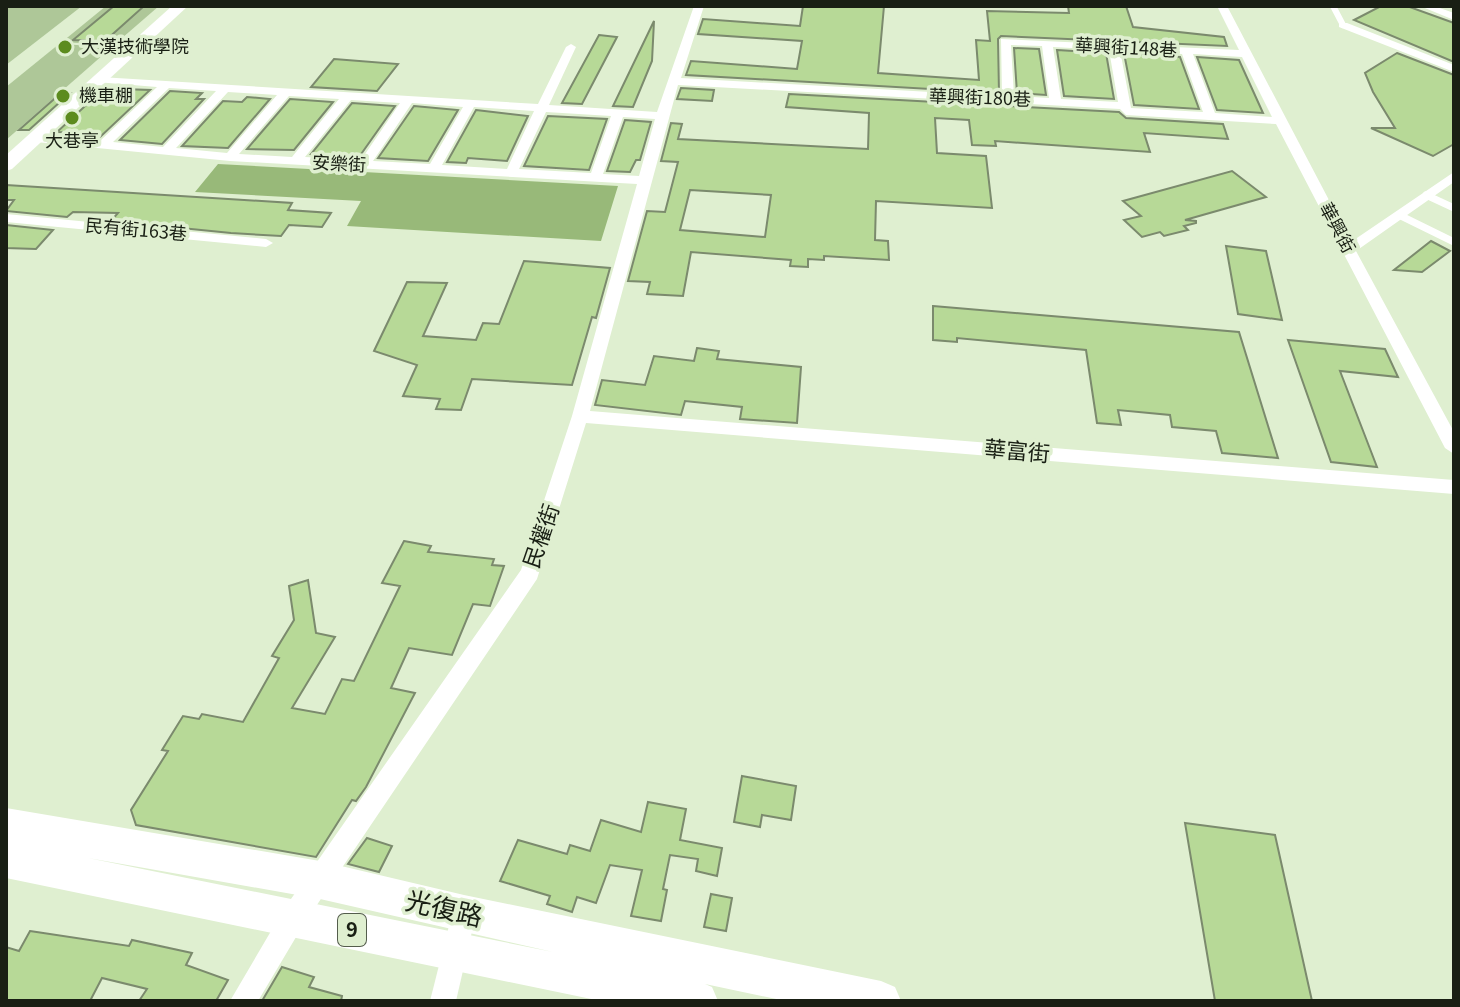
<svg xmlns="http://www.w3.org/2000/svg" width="1460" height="1007" font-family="Georgia,'Noto Sans TC',serif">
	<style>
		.green { fill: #aec798 }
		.forest { fill: #98b979 }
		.building { fill: #b7d997; stroke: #7b8a6d; stroke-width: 2; fill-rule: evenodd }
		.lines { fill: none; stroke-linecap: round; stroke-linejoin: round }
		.lane-far1 { stroke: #fff; stroke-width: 6 }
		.lane { stroke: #fff; stroke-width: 7 }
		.street { fill: #fff; fill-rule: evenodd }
		.secondary { fill: #fff; fill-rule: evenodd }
		.primary { fill: #fff; fill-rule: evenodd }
		.poi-dot { fill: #5c8b1e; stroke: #dfefd0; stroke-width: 3 }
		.labels { text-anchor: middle; stroke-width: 7; stroke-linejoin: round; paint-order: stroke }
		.far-poi-label { font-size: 18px; fill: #191f14; stroke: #dfefd0; text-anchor: start }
		.far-street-label { font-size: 18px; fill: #191f14; stroke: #dfefd0 }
		.shield { fill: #dfefd0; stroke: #545d4c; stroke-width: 2 }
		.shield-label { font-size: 20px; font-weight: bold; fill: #191f14 }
		.street-label { font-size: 22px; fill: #191f14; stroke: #dfefd0 }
		.near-street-label { font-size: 26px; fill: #191f14; stroke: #dfefd0 }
	</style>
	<rect width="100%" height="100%" fill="#dfefd0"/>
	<g class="green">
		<path d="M6 6H82L6 65Z"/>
		<path d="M106 6H159L114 45 62 42Z"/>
		<path d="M59 44 112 47 6 140V87Z"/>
	</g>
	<path class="forest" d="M218 164 618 186 601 241 347 226 361 201 195 192Z"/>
	<g class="building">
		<path d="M114 6 143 7 105 41 73 40Z"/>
		<path d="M803 6H884L878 73 979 80 976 40 990 41 987 11 1069 13 1068 6H1126L1133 27 1224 37 1227 46 1001 36 998 39 999 93 686 75 691 61 797 69 802 41 698 34 703 19 800 26Z"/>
		<path d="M1381 6H1407L1454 23V62L1354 20Z"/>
		<path d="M654 21 652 61 633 107 613 106Z"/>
		<path d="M599 35 617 37 582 104 562 103Z"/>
		<path d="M1014 48 1039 49 1046 95 1017 93Z"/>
		<path d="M1057 50 1106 53 1114 99 1064 96Z"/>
		<path d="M1124 53 1180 57 1199 109 1134 105Z"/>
		<path d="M1397 53 1454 75V144L1433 156 1371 128H1395L1373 92 1365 73Z"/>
		<path d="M1197 57 1239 60 1263 113 1217 110Z"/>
		<path d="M334 59 398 64 377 91 311 87Z"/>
		<path d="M681 88 714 90 712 101 677 99Z"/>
		<path d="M121 89 150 90 99 138 79 136 82 133 57 132 97 95H114Z"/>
		<path d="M170 91 202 93 196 99H204L162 144 120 140Z"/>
		<path d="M61 93H70L29 130H19Z"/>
		<path d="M789 94 1119 112 1126 118 1223 124 1228 139 1144 133 1150 152 995 141 996 146 972 145 969 120 935 118 937 153 986 156 992 208 876 201 875 240 888 241 889 260 824 256V260L808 259V267L790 266 791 260 691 252 683 296 647 294 650 282 628 281 647 211 665 212 678 162 661 161 671 123 682 124 678 139 868 149 869 113 786 107ZM690 190 771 195 765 237 680 230Z"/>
		<path d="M247 97 270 99 228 148 182 146 223 101 242 102Z"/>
		<path d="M290 99 333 102 294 150 247 149Z"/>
		<path d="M352 103 395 106 359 157 311 154Z"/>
		<path d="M414 106 458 110 428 161 378 158Z"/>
		<path d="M476 110 528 116 507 161 468 158 466 163 447 162Z"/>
		<path d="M548 116 607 119 589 170 524 166Z"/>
		<path d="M625 120 651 122 640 160H636L630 172 607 171Z"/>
		<path d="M1232 171 1266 197 1185 220 1196 221V223L1184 226 1188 230 1164 236 1160 232 1142 237 1124 220 1141 216 1123 201Z"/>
		<path d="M6 185 292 203 288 210 331 213 322 227 289 225 281 236 231 233 111 221 118 213 73 212 67 217 6 211 14 200H6Z"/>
		<path d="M6 225 53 230 36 249 6 248Z"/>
		<path d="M1431 241 1450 251 1422 272 1394 270Z"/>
		<path d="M1226 246 1266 251 1282 320 1238 314Z"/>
		<path d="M524 261 610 268 596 318 592 317 572 385 472 379 461 410 436 409 440 399 403 396 417 365 374 351 407 282 447 283 423 336 476 340 483 323 499 324Z"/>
		<path d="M933 306 1239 332 1278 458 1222 453 1216 431 1172 427 1170 415 1118 410 1121 425 1097 423 1086 350 957 338V342L933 340Z"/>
		<path d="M1288 340 1385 349 1398 377 1340 371 1377 467 1331 462Z"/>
		<path d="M697 348 719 351 717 359 801 367 797 423 740 419 742 407 685 401 681 415 595 405 602 380 645 385 654 356 694 361Z"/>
		<path d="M404 541 431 546 428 552 494 559 492 565 504 566 490 606 473 604 452 655 409 648 391 688 415 693 366 787 356 801 352 800 316 857 136 825 131 810 168 751 162 750 183 716 199 719 202 714 243 722 279 658 272 656 294 620 289 586 308 580 316 633 335 637 292 708 325 714 342 679 354 681 400 586 382 583Z"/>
		<path d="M742 776 796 786 791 820 762 815 760 827 734 822Z"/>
		<path d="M648 802 686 809 680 840 722 848 717 876 696 871 698 859 670 855 663 889 667 890 661 921 631 916 642 870 610 865 596 903 577 897 572 912 547 904 550 896 500 881 518 840 567 854 570 845 590 851 601 820 641 832Z"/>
		<path d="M1185 823 1275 835 1312 1001H1215Z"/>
		<path d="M367 838 392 846 379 872 348 864Z"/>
		<path d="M711 894 732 898 726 931 704 927Z"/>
		<path d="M30 931 129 946 132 940 192 953 186 965 228 980 216 1001H139L147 989 102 978 90 1001H6V947L19 951Z"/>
		<path d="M282 967 314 977 309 987 342 996 341 1001H262Z"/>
	</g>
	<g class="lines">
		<path class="lane-far1" d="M1333 6 1343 25"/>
		<g class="lane">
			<path d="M1426 195 1454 208"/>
			<path d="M1399 215 1454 242"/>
		</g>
		<g class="street">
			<path d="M694 6H704L681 78 1002 96 1001 39 1239 50 1217 6H1227L1351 242 1454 172V182L1356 251 1454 432V454L1445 448 1276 124 1126 115 1120 109 678 85 590 411 1454 480V494L586 423 537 579 302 927 258 1001H230L284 909 521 570 572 416 637 184 230 161 36 142 30 138 36 134 100 141 157 87 96 82V78L100 77 538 104 566 47 571 44 576 47 549 105 657 112ZM1011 45 1042 46 1049 98 1014 96ZM1053 47 1109 50 1118 102 1061 99ZM1120 50 1182 54 1203 112 1131 108ZM1193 54 1242 57 1272 117 1215 113ZM169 88 216 91 163 147 113 142ZM228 92 277 95 227 153 176 148ZM289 96 339 99 292 157 239 154ZM351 100 400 103 361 160 305 157ZM412 103 463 107 430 164 373 161ZM474 107 534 111 507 169 442 165ZM546 112 611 116 591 173 519 169ZM623 117 655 119 639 176 603 174Z"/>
			<path d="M1420 6H1434L1454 13V20Z"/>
			<path d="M1339 23H1347L1454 65V72L1339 27Z"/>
			<path d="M6 214 266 239 273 243 266 247 6 222Z"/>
			<path d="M464 902 473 905 476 914 456 1001H430L452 914 455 905Z"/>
		</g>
		<path class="secondary" d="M172 6H188L12 169 6 171V155Z"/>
		<path class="primary" d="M6 808 320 861 464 895 881 981 895 987 901 1001H786L705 984 712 987 718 1001H601L6 878ZM88 858 320 899 553 952Z"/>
	</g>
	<g class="poi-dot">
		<circle cx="65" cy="47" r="8"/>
		<circle cx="63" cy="96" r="8"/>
		<circle cx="72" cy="118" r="8"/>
	</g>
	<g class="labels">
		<g class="far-poi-label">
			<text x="81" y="53">大漢技術學院</text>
			<text x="79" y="102">機車棚</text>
			<text x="72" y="147" text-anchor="middle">大巷亭</text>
		</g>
		<g class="far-street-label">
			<text transform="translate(1126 48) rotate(3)" y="6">華興街148巷</text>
			<text transform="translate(980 98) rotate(2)" y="6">華興街180巷</text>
			<text transform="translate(339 164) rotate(3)" y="6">安樂街</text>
			<text transform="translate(1337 228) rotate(62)" y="6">華興街</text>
			<text transform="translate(136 230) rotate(5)" y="6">民有街163巷</text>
		</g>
		<rect class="shield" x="338" y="914" width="28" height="32" rx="6"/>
		<g class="shield-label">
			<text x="352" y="937">9</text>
		</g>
		<g class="street-label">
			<text transform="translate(1017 451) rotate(5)" y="8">華富街</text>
			<text transform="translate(541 536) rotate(-71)" y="8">民權街</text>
		</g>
		<g class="near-street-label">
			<text transform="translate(444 909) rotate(13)" y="9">光復路</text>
		</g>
	</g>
	<rect width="1460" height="1007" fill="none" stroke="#191f14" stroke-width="16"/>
</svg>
